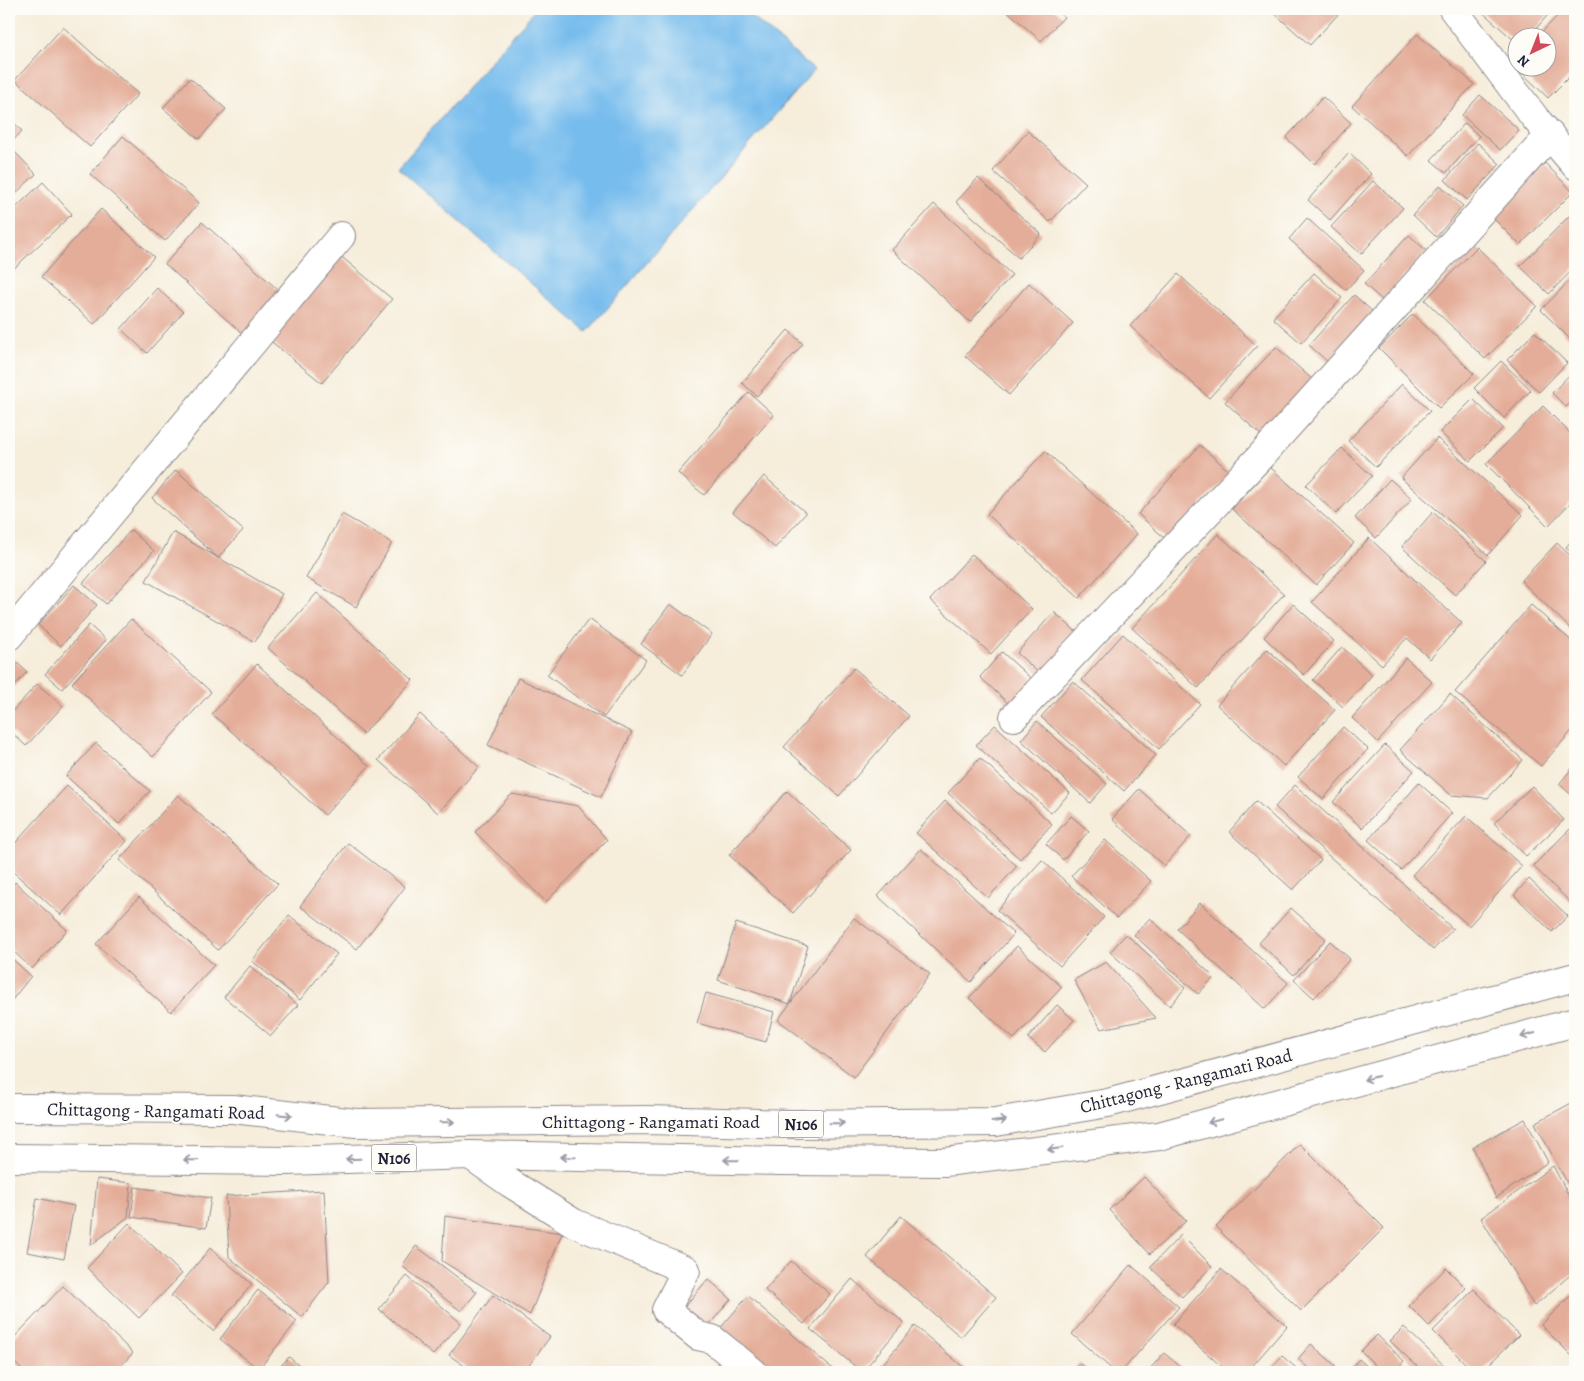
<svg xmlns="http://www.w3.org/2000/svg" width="1584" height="1381" font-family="Alegreya,serif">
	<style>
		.water { fill: #76bced; stroke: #4c6f94 }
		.building { fill: #e4ad99 }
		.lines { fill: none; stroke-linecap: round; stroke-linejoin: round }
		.minor-casing { stroke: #8c888a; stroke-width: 30 }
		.tertiary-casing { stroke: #8c888a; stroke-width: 30 }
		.trunk-casing { stroke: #8c888a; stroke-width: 30 }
		.minor { stroke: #fff; stroke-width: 28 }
		.tertiary { stroke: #fff; stroke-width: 28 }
		.trunk { stroke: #fff; stroke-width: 28 }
		.oneway { stroke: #9c9ca7 }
		.labels { text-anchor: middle; stroke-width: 5; stroke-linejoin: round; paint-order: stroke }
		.shield { fill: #fdfcf7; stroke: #646373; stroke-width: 1 }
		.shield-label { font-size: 16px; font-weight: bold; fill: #22223b }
		.street-label { font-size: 18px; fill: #22223b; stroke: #fdfcf7 }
	</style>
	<rect width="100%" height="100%" fill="#fdfcf7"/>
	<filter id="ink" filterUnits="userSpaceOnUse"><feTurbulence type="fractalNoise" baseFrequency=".02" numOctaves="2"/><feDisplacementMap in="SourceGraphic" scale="10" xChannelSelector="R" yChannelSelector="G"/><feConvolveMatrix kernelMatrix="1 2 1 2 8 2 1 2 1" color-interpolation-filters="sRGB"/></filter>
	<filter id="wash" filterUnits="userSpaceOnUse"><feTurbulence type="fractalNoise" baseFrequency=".0096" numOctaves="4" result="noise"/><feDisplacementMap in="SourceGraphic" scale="20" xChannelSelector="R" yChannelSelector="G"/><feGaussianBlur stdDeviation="1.12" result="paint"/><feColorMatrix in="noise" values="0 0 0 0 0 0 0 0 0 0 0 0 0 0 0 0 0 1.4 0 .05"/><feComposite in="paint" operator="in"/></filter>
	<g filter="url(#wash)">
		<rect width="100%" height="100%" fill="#f6edda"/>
		<path class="water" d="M536 9H743L814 70 587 332 398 168Z"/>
		<g id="blocks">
			<g class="building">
				<path d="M1005 9H1054L1064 17 1041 41Z"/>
				<path d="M1278 9H1343L1310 45 1274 13Z"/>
				<path d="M1479 9H1553L1528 38H1516V42Z"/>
				<path d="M1564 9H1572L1575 12V71L1548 98 1517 68H1546V38H1536Z"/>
				<path d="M63 27 138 94 90 147 15 80Z"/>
				<path d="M1417 34 1474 84 1408 156 1352 106Z"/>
				<path d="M190 78 226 109 199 139 163 108Z"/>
				<path d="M1480 95 1519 130 1500 150 1462 115Z"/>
				<path d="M1323 97 1351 123 1315 164 1286 138Z"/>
				<path d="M9 118 22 131 9 145Z"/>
				<path d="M1465 123 1479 136 1446 173 1431 160Z"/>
				<path d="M1028 131 1086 183 1050 222 993 171Z"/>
				<path d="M123 136 199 203 165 241 90 174Z"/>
				<path d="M1478 143 1500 164 1467 200 1445 180Z"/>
				<path d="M14 151 36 174 9 200V156Z"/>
				<path d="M1349 153 1371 174 1330 220 1308 200Z"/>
				<path d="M1545 163 1573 192 1520 245 1492 217Z"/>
				<path d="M978 178 1041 234 1019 258 956 202Z"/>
				<path d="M1373 181 1403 208 1361 254 1331 227Z"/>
				<path d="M43 182 72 214 9 273V214Z"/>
				<path d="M1440 185 1463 206 1436 237 1413 215Z"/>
				<path d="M934 204 1012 275 970 322 892 250Z"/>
				<path d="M101 209 154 257 94 324 41 277Z"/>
				<path d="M1574 211 1575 267 1549 294 1520 266Z"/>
				<path d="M1307 218 1364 270 1346 290 1289 239Z"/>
				<path d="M202 222 285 296 247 338 165 264Z"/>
				<path d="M1409 235 1427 251 1382 300 1364 284Z"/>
				<path d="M1477 247 1537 306 1485 359 1425 300Z"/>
				<path d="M337 253 392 299 322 383 267 338Z"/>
				<path d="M1314 273 1342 298 1301 343 1273 318Z"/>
				<path d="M1178 274 1257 346 1209 398 1130 326Z"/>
				<path d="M1575 275V344L1541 310Z"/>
				<path d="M1029 283 1073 323 1009 395 965 356Z"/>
				<path d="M157 288 183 312 147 353 121 329Z"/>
				<path d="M1354 295 1374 313 1329 363 1309 345Z"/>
				<path d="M1413 314 1474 374 1439 408 1379 348Z"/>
				<path d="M788 330 803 344 757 396 742 383Z"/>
				<path d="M1535 332 1567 363 1539 392 1507 360Z"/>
				<path d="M1276 347 1314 381 1263 437 1225 402Z"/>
				<path d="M1501 361 1531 390 1504 418 1474 388Z"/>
				<path d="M1575 369V398L1566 407 1552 393Z"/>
				<path d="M1402 384 1430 411 1376 467 1348 441Z"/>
				<path d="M749 392 774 415 704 495 678 473Z"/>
				<path d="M1473 399 1503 428 1470 461 1440 432Z"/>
				<path d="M1543 406 1575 438V498L1548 526 1486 464Z"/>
				<path d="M1437 438 1523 515 1488 555 1401 478Z"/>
				<path d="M1200 445 1230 472 1168 541 1138 514Z"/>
				<path d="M1342 448 1372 476 1336 514 1306 485Z"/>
				<path d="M1045 451 1137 534 1079 598 987 514Z"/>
				<path d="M1270 467 1354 543 1316 585 1232 509Z"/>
				<path d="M176 470 243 530 218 558 152 498Z"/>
				<path d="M764 476 806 513 775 548 733 512Z"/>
				<path d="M1390 479 1412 499 1376 538 1355 518Z"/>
				<path d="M1433 512 1486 561 1455 595 1402 547Z"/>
				<path d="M342 514 392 543 356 607 306 578Z"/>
				<path d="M131 530 154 551 106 604 83 583Z"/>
				<path d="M173 532 282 594 255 642 146 581Z"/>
				<path d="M1218 534 1284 594 1198 688 1132 628Z"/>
				<path d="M1575 537V555L1566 547Z"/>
				<path d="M1369 538 1462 623 1430 659 1407 638 1382 665 1312 602Z"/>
				<path d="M1557 543 1575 560V633L1521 581Z"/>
				<path d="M972 554 1032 609 991 654 930 600Z"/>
				<path d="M74 585 97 605 61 646 38 625Z"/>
				<path d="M317 593 413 680 363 734 268 648Z"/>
				<path d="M670 604 712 634 682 675 641 644Z"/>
				<path d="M1293 604 1334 641 1304 675 1264 637Z"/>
				<path d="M1531 605 1575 644V727L1541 766 1455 692Z"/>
				<path d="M1054 612 1081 636 1043 677 1017 653Z"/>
				<path d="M131 619 211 692 153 757 72 683Z"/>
				<path d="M589 619 646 660 604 717 547 675Z"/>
				<path d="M89 625 106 640 62 689 45 674Z"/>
				<path d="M1123 634 1200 704 1159 749 1082 680Z"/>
				<path d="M1342 647 1372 675 1343 707 1313 680Z"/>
				<path d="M1267 649 1335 710 1284 766 1217 705Z"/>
				<path d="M1002 652 1034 681 1011 706 980 677Z"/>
				<path d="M9 655 27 672 9 692Z"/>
				<path d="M1406 658 1432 682 1378 742 1352 718Z"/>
				<path d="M257 664 369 766 325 815 212 714Z"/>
				<path d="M854 668 909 716 839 796 784 747Z"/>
				<path d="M518 678 632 732 601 797 488 745Z"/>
				<path d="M1073 681 1156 755 1124 791 1041 717Z"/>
				<path d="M37 684 63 706 26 746 9 730V715Z"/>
				<path d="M1450 694 1523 760 1488 798 1451 795 1400 750Z"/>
				<path d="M420 714 479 767 438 813 378 760Z"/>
				<path d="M1037 721 1107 784 1090 803 1021 740Z"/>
				<path d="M995 725 1070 793 1051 813 976 745Z"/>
				<path d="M1343 727 1368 749 1323 799 1298 777Z"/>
				<path d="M96 743 150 791 119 824 66 776Z"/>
				<path d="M1385 745 1414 771 1362 828 1333 802Z"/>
				<path d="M980 758 1052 824 1020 859 948 793Z"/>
				<path d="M1575 765V798L1559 784Z"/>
				<path d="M1419 783 1452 813 1401 870 1368 840Z"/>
				<path d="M1295 785 1453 929 1433 950 1275 807Z"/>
				<path d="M67 786 127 841 61 915 9 868V850Z"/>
				<path d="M1532 786 1564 820 1526 856 1494 823Z"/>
				<path d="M1139 789 1191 836 1164 866 1112 819Z"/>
				<path d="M787 791 851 850 793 913 729 855Z"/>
				<path d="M512 794 578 806 607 840 546 902 475 832Z"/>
				<path d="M178 795 278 884 218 950 119 860Z"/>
				<path d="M945 801 1017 866 988 898 916 833Z"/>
				<path d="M1256 801 1321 860 1293 890 1229 832Z"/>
				<path d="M1071 816 1089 831 1063 860 1046 844Z"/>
				<path d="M1466 816 1522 866 1469 926 1412 875Z"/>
				<path d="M1570 829 1575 834V907L1533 866Z"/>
				<path d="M1105 840 1151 881 1117 918 1071 876Z"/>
				<path d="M348 843 405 887 357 949 300 906Z"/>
				<path d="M921 849 1014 934 971 982 878 896Z"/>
				<path d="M1042 860 1104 917 1060 966 997 910Z"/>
				<path d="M1529 879 1568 916 1552 932 1514 895Z"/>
				<path d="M15 882 67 930 32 969 9 947V889Z"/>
				<path d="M139 897 214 965 171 1012 96 944Z"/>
				<path d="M1200 903 1288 983 1265 1009 1177 929Z"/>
				<path d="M1291 908 1326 939 1294 975 1259 943Z"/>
				<path d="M289 915 337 954 300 1000 252 961Z"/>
				<path d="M854 918 930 974 854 1077 778 1020Z"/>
				<path d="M1150 918 1214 977 1198 994 1134 935Z"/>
				<path d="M736 923 808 946 790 1004 718 980Z"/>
				<path d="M1126 934 1185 988 1170 1006 1110 952Z"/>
				<path d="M1330 941 1350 959 1314 998 1294 980Z"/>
				<path d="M1017 946 1062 987 1014 1039 969 998Z"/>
				<path d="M9 956 31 976 12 1000 9 999Z"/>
				<path d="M1106 962 1156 1018 1101 1029 1074 980Z"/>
				<path d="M250 966 298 1005 271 1036 224 997Z"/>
				<path d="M706 993 774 1012 766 1042 697 1023Z"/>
				<path d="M1057 1005 1074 1020 1045 1052 1028 1038Z"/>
				<path d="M1575 1101V1197L1535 1123Z"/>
				<path d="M1525 1119 1548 1162 1496 1198 1473 1147Z"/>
				<path d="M1300 1144 1384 1228 1301 1311 1216 1227Z"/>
				<path d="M1553 1166 1575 1207V1271L1534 1306 1481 1218Z"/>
				<path d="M1144 1177 1186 1221 1150 1254 1109 1210Z"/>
				<path d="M97 1179 131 1183 128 1217 91 1245Z"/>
				<path d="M135 1187 211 1198 206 1228 131 1217Z"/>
				<path d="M324 1190 329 1282 302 1317 229 1257 226 1196Z"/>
				<path d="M37 1198 74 1206 64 1259 27 1252Z"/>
				<path d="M445 1216 562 1233 530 1315 442 1261Z"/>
				<path d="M901 1216 996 1297 961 1337 867 1257Z"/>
				<path d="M129 1223 182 1274 139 1318 87 1268Z"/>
				<path d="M1181 1235 1212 1266 1182 1297 1150 1267Z"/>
				<path d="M416 1246 477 1292 461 1311 402 1266Z"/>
				<path d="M210 1248 252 1284 213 1331 171 1296Z"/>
				<path d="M791 1261 830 1294 804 1324 765 1290Z"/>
				<path d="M1131 1265 1179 1307 1121 1372H1115L1072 1334Z"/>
				<path d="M1446 1268 1466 1288 1429 1326 1409 1306Z"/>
				<path d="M1221 1269 1287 1326 1247 1372H1228L1173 1324Z"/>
				<path d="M407 1276 461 1323 433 1355 379 1309Z"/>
				<path d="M708 1279 731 1299 702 1333 679 1313Z"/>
				<path d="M852 1279 904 1323 862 1372 810 1329Z"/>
				<path d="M63 1286 133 1353 115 1372H24L9 1357V1343Z"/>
				<path d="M1474 1289 1519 1335 1481 1372H1474L1433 1331Z"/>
				<path d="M258 1290 297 1321 259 1369 220 1339Z"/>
				<path d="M1575 1291V1359L1541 1325Z"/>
				<path d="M493 1295 550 1337 524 1372H473L449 1355Z"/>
				<path d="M748 1296 836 1372H764L717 1332Z"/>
				<path d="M915 1326 969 1372H876Z"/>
				<path d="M1404 1327 1451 1372H1423L1390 1341Z"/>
				<path d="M1377 1335 1404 1361 1392 1372H1382L1361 1351Z"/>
				<path d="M1311 1344 1335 1365 1329 1372H1313L1298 1359Z"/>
				<path d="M1164 1353 1187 1372H1147Z"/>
				<path d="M726 1354 747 1372H710Z"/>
				<path d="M1282 1356 1301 1372H1267Z"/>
				<path d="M289 1357 306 1372H275Z"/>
				<path d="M1359 1359 1374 1372H1348Z"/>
				<path d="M1079 1363 1089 1372H1072Z"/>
			</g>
		</g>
	</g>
	<g filter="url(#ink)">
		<use href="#blocks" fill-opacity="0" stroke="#8c888a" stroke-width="1"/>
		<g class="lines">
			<defs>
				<g id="minor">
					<path d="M9 636 341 236"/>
					<path d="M1014 717 1260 457 1550 135"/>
					<path d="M470 1155 510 1183 574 1223 686 1270 666 1310 698 1336 712 1339 753 1372"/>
				</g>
				<path id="tertiary" d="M1453 9 1535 118 1575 165"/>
				<g id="trunk">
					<path d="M9 1108 233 1109 356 1123 647 1120 794 1124 996 1122 1108 1103 1575 977"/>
					<path d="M9 1158 286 1161 470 1155 779 1161 945 1162 1159 1136 1575 1022"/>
				</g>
			</defs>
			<use href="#minor" class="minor-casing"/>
			<use href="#tertiary" class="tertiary-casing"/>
			<use href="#trunk" class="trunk-casing"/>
			<use href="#minor" class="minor"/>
			<use href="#tertiary" class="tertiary"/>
			<use href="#trunk" class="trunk"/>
		</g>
		<defs><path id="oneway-shaft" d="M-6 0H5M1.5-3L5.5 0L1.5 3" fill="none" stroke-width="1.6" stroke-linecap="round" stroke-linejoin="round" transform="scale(1.25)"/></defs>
		<g class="oneway">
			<use href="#oneway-shaft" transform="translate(1528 1035) rotate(165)"/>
			<use href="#oneway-shaft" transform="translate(1371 1078) rotate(165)"/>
			<use href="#oneway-shaft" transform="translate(285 1115) rotate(6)"/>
			<use href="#oneway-shaft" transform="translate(999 1121) rotate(-7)"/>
			<use href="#oneway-shaft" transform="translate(1215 1121) rotate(165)"/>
			<use href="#oneway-shaft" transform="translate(447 1122) rotate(-1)"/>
			<use href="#oneway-shaft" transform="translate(837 1123) rotate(-1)"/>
			<use href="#oneway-shaft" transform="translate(1055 1149) rotate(173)"/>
			<use href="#oneway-shaft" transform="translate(568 1157) rotate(-179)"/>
			<use href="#oneway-shaft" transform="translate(353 1159) rotate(178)"/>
			<use href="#oneway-shaft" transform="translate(191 1160) rotate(-179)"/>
			<use href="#oneway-shaft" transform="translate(731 1160) rotate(-179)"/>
		</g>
	</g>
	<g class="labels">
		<g class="shield">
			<rect x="778.5" y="1110.5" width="45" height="27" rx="4"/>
			<rect x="371.5" y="1144.5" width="45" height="27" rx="4"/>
		</g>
		<g class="shield-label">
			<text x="801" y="1130">N106</text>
			<text x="394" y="1164">N106</text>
		</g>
		<g class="street-label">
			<text transform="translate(1186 1081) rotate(-14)" y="6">Chittagong - Rangamati Road</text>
			<text transform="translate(156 1111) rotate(1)" y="6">Chittagong - Rangamati Road</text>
			<text x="651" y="1128">Chittagong - Rangamati Road</text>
		</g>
	</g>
	<rect width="1584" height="1381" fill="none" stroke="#fdfcf7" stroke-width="30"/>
	<g transform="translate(1532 52) rotate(223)"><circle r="24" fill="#fdfcf7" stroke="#a5a5ac"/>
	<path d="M0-4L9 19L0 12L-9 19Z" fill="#d1495b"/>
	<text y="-8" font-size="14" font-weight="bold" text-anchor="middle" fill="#22223b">N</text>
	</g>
</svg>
